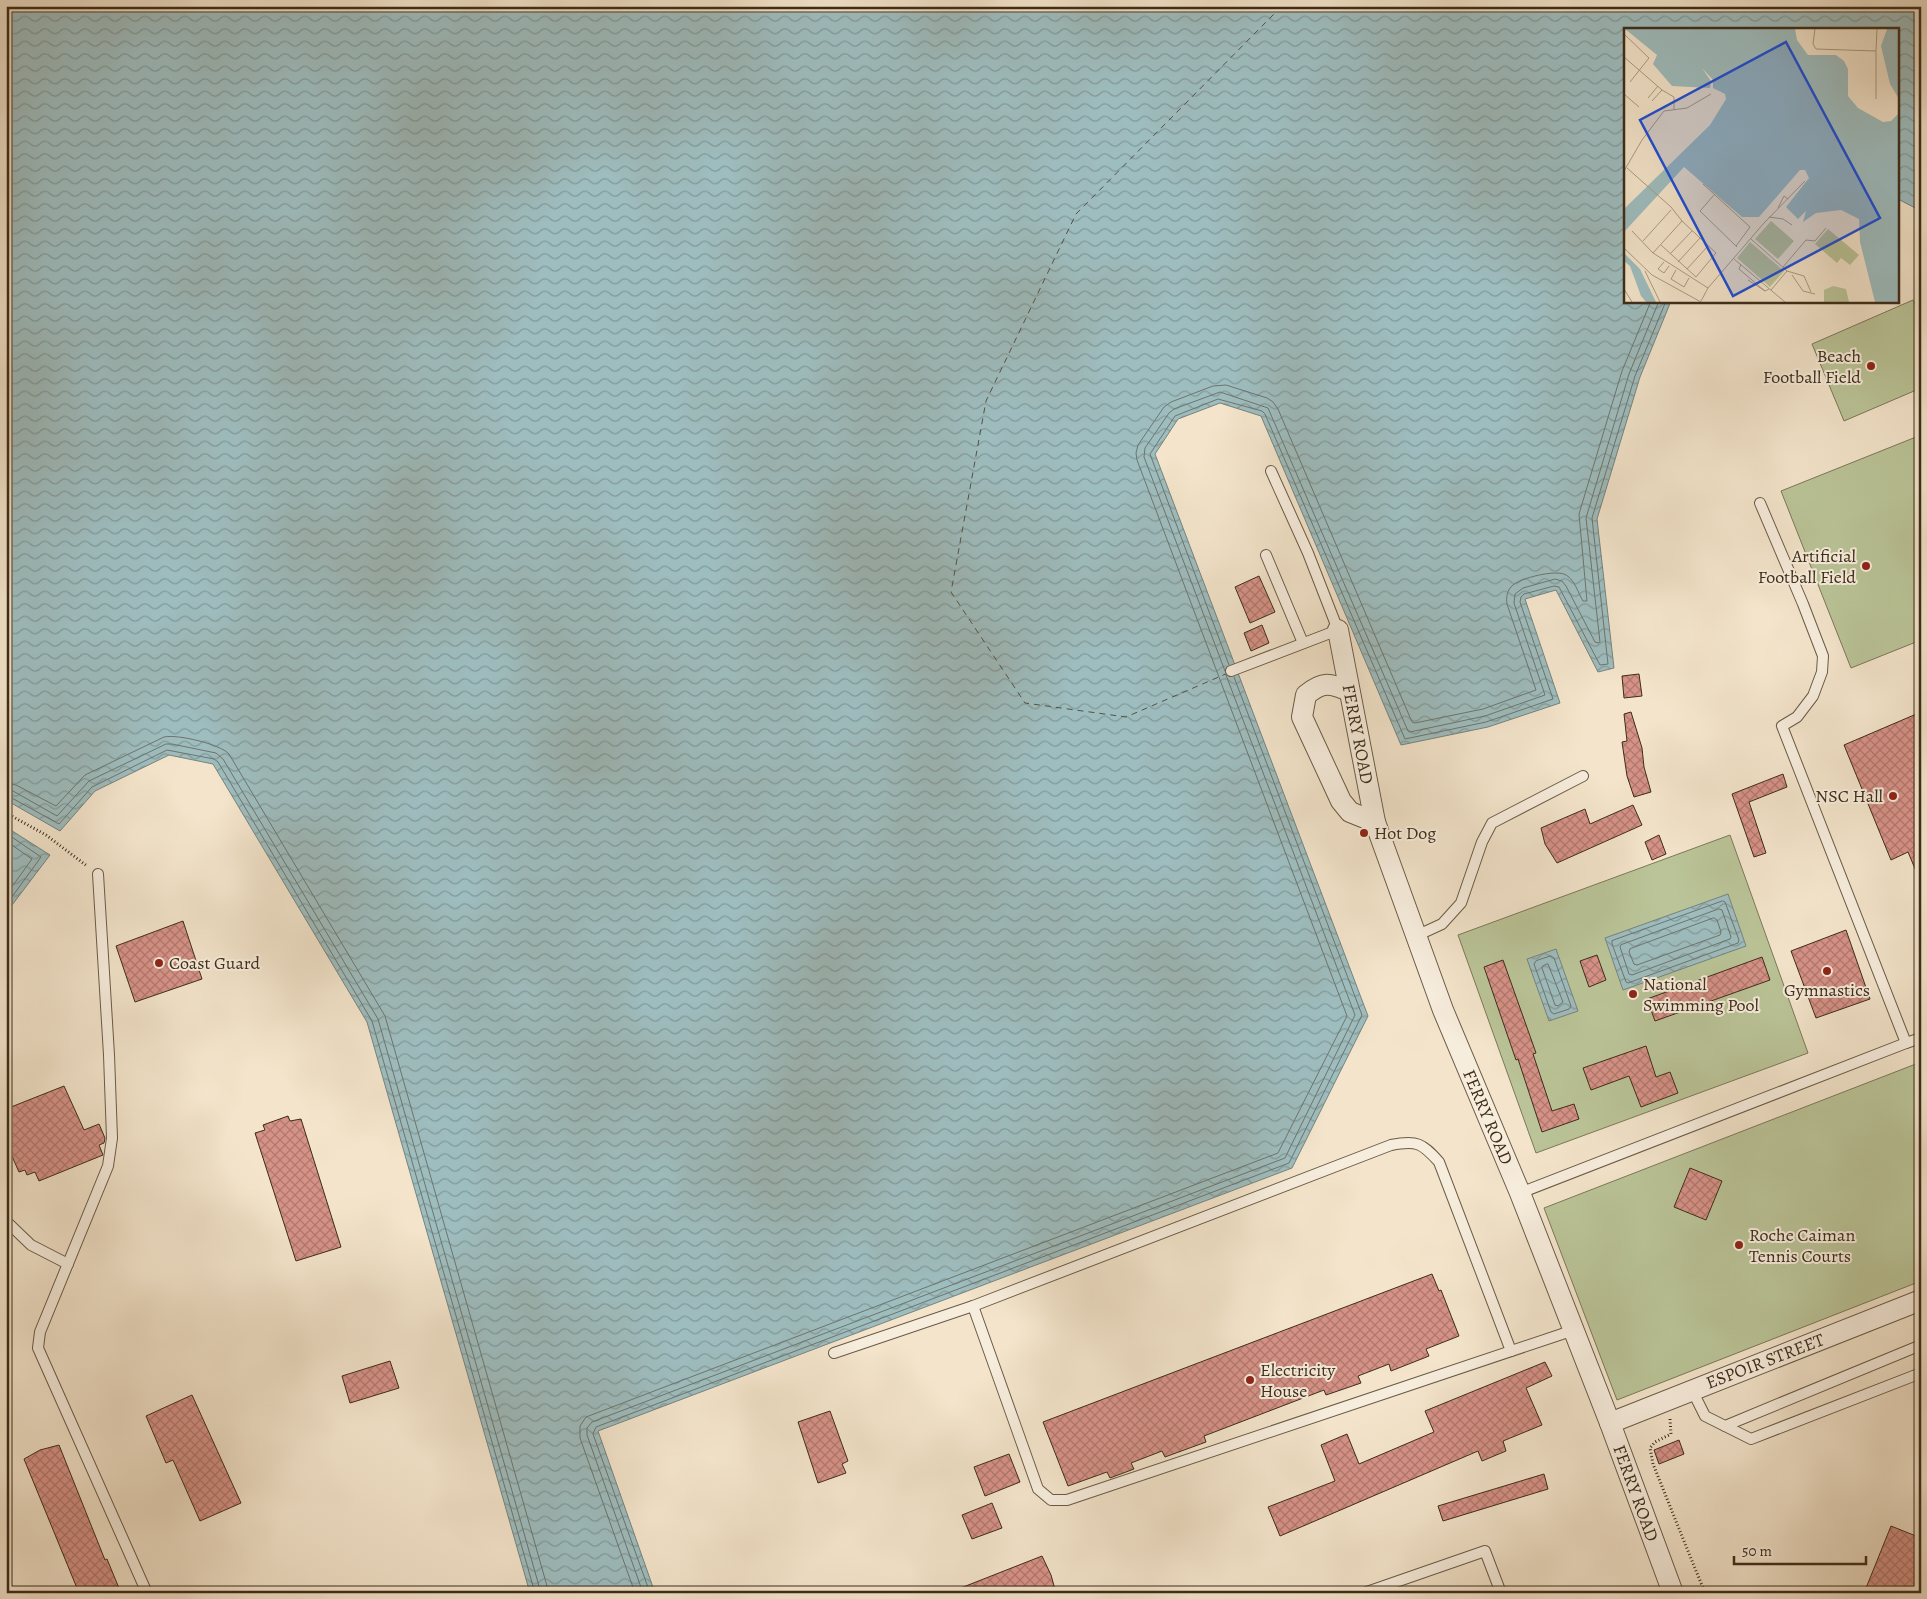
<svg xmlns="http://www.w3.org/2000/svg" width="1927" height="1599" font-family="Alegreya,serif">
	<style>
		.pitch { fill: #bac498; stroke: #7c7858 }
		.water { fill: url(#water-waves); stroke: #77837d }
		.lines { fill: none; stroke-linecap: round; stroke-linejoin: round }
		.shore { stroke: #6e756c; stroke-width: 1 }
		.ferry { stroke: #555142; stroke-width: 1; stroke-dasharray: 6 5; stroke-linecap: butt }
		.building { fill: url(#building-cross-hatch); stroke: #3d2d19 }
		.lane-casing { stroke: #6a5b46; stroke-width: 12 }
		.street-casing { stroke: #6a5b46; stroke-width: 22 }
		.path { stroke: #3d2d19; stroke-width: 3; stroke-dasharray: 1 2.5; stroke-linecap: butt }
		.lane { stroke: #f7eddd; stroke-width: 10 }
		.street { stroke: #f7eddd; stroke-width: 20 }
		.poi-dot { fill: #8f2418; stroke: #f7eddd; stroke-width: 2 }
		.labels { text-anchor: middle; stroke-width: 4; stroke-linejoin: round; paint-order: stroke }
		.poi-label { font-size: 18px; fill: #3d2d19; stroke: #f7eddd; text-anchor: start }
		.street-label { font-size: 18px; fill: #3d2d19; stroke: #f7eddd }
		.inset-river { fill: none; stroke: #9ebdbf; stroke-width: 2.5 }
		.inset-road { fill: none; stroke: #aa9b84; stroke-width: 1 }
		.view { fill: #1d4ed8; fill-opacity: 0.15; stroke: #1d4ed8; stroke-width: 2.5 }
		.inset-edge { fill: none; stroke: #3d2d19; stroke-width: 2.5 }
	</style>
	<defs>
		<pattern id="water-waves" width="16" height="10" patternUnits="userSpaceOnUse" patternTransform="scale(1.25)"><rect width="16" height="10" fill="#9ebdbf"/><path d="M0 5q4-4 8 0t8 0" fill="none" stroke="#829a9a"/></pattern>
		<pattern id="building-cross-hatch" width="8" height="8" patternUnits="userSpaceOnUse" patternTransform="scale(1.25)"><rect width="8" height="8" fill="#d79288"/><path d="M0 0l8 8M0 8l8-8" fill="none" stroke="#b0786e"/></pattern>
	</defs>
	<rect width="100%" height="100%" fill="#f3e4cb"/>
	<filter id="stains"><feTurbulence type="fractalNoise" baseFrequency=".004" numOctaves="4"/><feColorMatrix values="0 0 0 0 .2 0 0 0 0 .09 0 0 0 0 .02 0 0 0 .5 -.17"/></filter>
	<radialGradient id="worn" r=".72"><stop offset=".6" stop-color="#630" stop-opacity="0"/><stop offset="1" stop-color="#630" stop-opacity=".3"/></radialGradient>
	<g class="pitch">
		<path d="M1913 300 1921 317V388L1844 421 1812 344Z"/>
		<path d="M1921 435V640L1851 668 1781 491Z"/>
		<path d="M1730 835 1808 1053 1536 1153 1458 935Z"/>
		<path d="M1921 1062V1281L1617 1400 1544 1208Z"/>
	</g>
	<g class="water">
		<path d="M6 6H1921V211L1898 199V29H1626V301H1671L1640 377 1597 519 1614 668 1598 672 1556 590 1525 599 1560 703 1488 727 1401 745 1261 416 1220 403 1178 419 1155 454 1368 1016 1292 1168 598 1431 655 1593H530L367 1022 213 764 169 755 95 791 60 831 6 800Z"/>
		<path d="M6 827 50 855 6 913Z"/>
		<path d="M1728 894 1746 946 1623 990 1605 938Z"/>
		<path d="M1556 949 1578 1011 1549 1021 1527 959Z"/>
	</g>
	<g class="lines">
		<g class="shore">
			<path d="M1229 665 1150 454 1175 416 1218 399 1262 411 1265 414 1405 739 1486 722 1553 699 1520 602 1521 597 1524 594 1554 586 1559 587 1600 665 1608 664 1592 518 1635 376 1666 301"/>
			<path d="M1225 671 1144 457 1145 448 1169 413 1174 409 1220 392 1268 408 1408 731 1410 732 1485 716 1545 695 1514 603 1515 594 1523 588 1555 579 1562 581 1566 586 1595 642 1598 643 1600 642 1586 518 1629 374 1659 301"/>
			<path d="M6 783 16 785 56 806 85 775 164 737C177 734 220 744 229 754L385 1016 549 1593"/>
			<path d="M6 790 13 791 57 816 89 781 166 744H172L216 753 223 759 378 1019 541 1593"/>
			<path d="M6 796 10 797 59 824 92 787 167 750 214 759 218 762 372 1021 535 1593"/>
			<path d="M6 833 41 857 6 905"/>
			<path d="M6 841 32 859 6 895"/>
			<path d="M1723 901 1725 902 1739 940 1738 943 1628 983 1626 982 1612 944V941Z"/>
			<path d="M1719 909 1722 910 1731 937 1730 939 1632 975 1629 974 1620 947 1621 945Z"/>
			<path d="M1714 918 1717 920 1721 932 1720 935 1637 965 1634 964 1629 952 1630 949Z"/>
			<path d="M1551 956 1554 958 1571 1006 1569 1009 1554 1014 1551 1012 1534 964 1536 961Z"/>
			<path d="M1548 964 1563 1002 1558 1006 1555 1005 1542 968 1543 966Z"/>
			<path d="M635 1593 580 1438V1426L586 1417 1278 1153 1347 1016 1137 460 1136 453 1138 445 1164 407 1171 402 1213 386 1226 385 1267 398 1273 402 1278 409 1412 722 1415 723 1483 709 1536 690 1507 604C1506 597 1507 590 1513 585 1521 578 1556 569 1566 575 1575 580 1578 593 1583 601H1587L1579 514 1622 371 1651 301"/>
			<path d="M643 1593 587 1435V1428L592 1422 1285 1158 1355 1015 1226 675"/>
			<path d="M650 1593 593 1434 596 1427 1289 1163 1362 1015 1234 677"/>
		</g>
		<path class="ferry" d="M1228 673 1126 717 1025 703 951 592 986 401 1076 214 1273 15 1285 6"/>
	</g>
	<g class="building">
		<path d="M1259 576 1275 612 1250 623 1235 587Z"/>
		<path d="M1262 625 1269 643 1251 651 1244 633Z"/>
		<path d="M1639 674 1642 696 1624 698 1622 676Z"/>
		<path d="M1631 712 1642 748 1644 767 1651 792 1634 797 1627 776 1622 742 1627 741 1624 714Z"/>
		<path d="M1921 712V883L1908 852 1891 860 1844 745Z"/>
		<path d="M1783 774 1787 787 1749 802 1766 853 1754 857 1732 794Z"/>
		<path d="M1633 805 1642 825 1557 863 1545 844 1541 828 1585 809 1590 824Z"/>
		<path d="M1659 835 1666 854 1652 860 1645 842Z"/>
		<path d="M183 921 202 979 135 1002 116 946Z"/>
		<path d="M1846 930 1870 999 1816 1018 1791 951Z"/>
		<path d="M1597 955 1606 980 1589 987 1580 961Z"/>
		<path d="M1762 957 1770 980 1655 1021 1647 999Z"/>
		<path d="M1503 960 1536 1053 1533 1054 1552 1111 1574 1104 1579 1119 1542 1132 1518 1059 1516 1060 1484 967Z"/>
		<path d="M1646 1046 1656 1077 1670 1072 1678 1093 1641 1107 1629 1076 1591 1090 1583 1068Z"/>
		<path d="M64 1086 84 1130 99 1124 105 1138 104 1143 99 1145 103 1155 39 1181 35 1172 27 1175 25 1170 19 1172 6 1143V1109Z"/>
		<path d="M288 1116 290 1121 301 1119 341 1247 296 1261 255 1133 265 1130 263 1125Z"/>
		<path d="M1690 1168 1722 1181 1706 1220 1674 1207Z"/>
		<path d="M1432 1274 1439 1291 1441 1290 1459 1336 1426 1349 1429 1356 1391 1371 1389 1364 1358 1376 1361 1383 1326 1395 1324 1390 1204 1436 1206 1442 1165 1457 1162 1451 1131 1463 1134 1469 1110 1478 1107 1472 1068 1486 1043 1422Z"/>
		<path d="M390 1361 399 1388 350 1403 342 1376Z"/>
		<path d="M1545 1362 1552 1376 1526 1388 1542 1425 1503 1441 1506 1451 1482 1461 1478 1451 1280 1536 1268 1507 1335 1481 1321 1445 1347 1434 1359 1464 1434 1432 1425 1411Z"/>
		<path d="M192 1395 241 1503 200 1521 173 1460 166 1463 146 1416Z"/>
		<path d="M830 1411 848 1461 842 1464 846 1473 818 1483 798 1422Z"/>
		<path d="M1679 1440 1684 1454 1659 1464 1654 1450Z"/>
		<path d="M59 1445 105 1560 107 1559 121 1593H79L24 1459 40 1450Z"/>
		<path d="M1009 1454 1020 1482 985 1496 974 1467Z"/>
		<path d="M1544 1474 1548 1489 1443 1521 1438 1506Z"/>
		<path d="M992 1503 1002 1528 972 1539 962 1515Z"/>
		<path d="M1891 1526 1921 1538V1593H1864Z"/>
		<path d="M1042 1556 1051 1575 1056 1593H948Z"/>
	</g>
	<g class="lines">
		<defs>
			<g id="lane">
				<path d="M1760 503 1803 604 1823 656 1822 672 1813 696 1797 717 1782 726 1906 1043"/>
				<path d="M1266 555 1303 643"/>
				<path d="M1231 671 1338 630 1308 553 1271 471"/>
				<path d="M98 874 109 1055 112 1138 108 1166 40 1332 38 1348 147 1593"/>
				<path d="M1416 936 1442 924 1461 903 1482 842 1492 823 1583 776"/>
				<path d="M1520 1193 1906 1043 1921 1038"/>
				<path d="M6 1221 31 1245 68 1264"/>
				<path d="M973 1306 1038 1489 1051 1500H1067L1574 1330"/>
				<path d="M834 1353 973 1306 1391 1145C1417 1140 1422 1143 1439 1162L1511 1351"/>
				<path d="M1692 1390 1705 1416 1725 1426 1921 1345"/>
				<path d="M1725 1426 1751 1439 1921 1373"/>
				<path d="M1364 1593 1485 1551 1501 1593"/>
			</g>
			<g id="street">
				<path d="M1338 630 1375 822 1443 1010 1520 1193 1610 1423 1673 1593"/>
				<path d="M1349 691C1330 683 1323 681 1306 695L1302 717 1341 801 1350 812 1375 822"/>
				<path d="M1610 1423 1921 1300"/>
			</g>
		</defs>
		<use href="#lane" class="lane-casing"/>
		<use href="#street" class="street-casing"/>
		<g class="path">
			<path d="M6 813 46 835 87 866"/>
			<path d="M1670 1419 1671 1434 1655 1442 1650 1448 1653 1464 1705 1593"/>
		</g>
		<use href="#lane" class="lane"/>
		<use href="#street" class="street"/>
	</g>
	<g class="poi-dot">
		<circle cx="1871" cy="366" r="5"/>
		<circle cx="1866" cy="566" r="5"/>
		<circle cx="1893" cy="796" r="5"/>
		<circle cx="1364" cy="833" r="5"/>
		<circle cx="159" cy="963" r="5"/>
		<circle cx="1827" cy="971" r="5"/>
		<circle cx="1633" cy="994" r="5"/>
		<circle cx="1739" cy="1245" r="5"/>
		<circle cx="1250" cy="1380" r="5"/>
	</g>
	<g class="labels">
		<g class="poi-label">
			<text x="1861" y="362" text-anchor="end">Beach<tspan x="1861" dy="21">Football Field</tspan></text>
			<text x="1856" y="562" text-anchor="end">Artificial<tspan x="1856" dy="21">Football Field</tspan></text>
			<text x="1883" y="802" text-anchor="end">NSC Hall</text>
			<text x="1374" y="839">Hot Dog</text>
			<text x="169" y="969">Coast Guard</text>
			<text x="1643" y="990">National<tspan x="1643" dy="21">Swimming Pool</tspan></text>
			<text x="1827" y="996" text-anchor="middle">Gymnastics</text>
			<text x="1749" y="1241">Roche Caiman<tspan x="1749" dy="21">Tennis Courts</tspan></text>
			<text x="1260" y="1376">Electricity<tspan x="1260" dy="21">House</tspan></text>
		</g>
		<g class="street-label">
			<text transform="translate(1358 734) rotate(79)" y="6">FERRY ROAD</text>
			<text transform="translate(1488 1117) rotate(67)" y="6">FERRY ROAD</text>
			<text transform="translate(1765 1361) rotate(-21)" y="6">ESPOIR STREET</text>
			<text transform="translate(1636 1493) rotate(70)" y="6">FERRY ROAD</text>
		</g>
	</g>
	<g transform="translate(1624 28)">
		<rect width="275" height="275" fill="#f3e4cb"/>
		<path d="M147 193 170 213 154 231 131 211ZM204 201 235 227 226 237 217 230 213 235 191 216ZM126 214 160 243 146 259 113 230ZM209 258 222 261 225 274H200V262Z" fill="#bac498"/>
		<path d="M1 1H171L173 12 184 27H212L220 33 224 41V68L234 80 259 94 267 93 275 85V274H251L236 214 235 191 217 182 192 185 179 194 182 183 174 191 162 179 185 150 181 142H176L135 189H118L60 139 0 204V181L86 97 102 71 101 66 89 60V52L78 40 87 53 86 60 48 58 29 36 33 27ZM263 1H275V71L266 56 257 18ZM0 225 16 241 32 274H22L17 268 6 238 0 233Z" fill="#9ebdbf"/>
		<path class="inset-river" d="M160 159 151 152 147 142 154 130 173 124 195 123 275 153"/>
		<path class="inset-road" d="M191 1 189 16 192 21 252 23V71M0 6 25 30 6 54M252 23 253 1M0 29 38 62 28 73M38 62 50 69V82M0 66 15 79M24 70 34 58M3 140 47 179 58 193 29 225 8 203M0 143 18 112 40 83 63 80 87 66M79 156 126 199 112 218M90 167 76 183 113 219M154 180 160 168 164 171M145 189 159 191 168 197M127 211 163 243 147 262M19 213 47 182M37 217 72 249 92 225 58 193M0 220 28 247 77 274M29 225 84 260M46 226 68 203M110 231 161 274M40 234 34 241 40 245 45 238M54 234 76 210M117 236 115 241 141 263 145 261M159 239 182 212 191 213 202 200M63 241 84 218M52 242 47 251 60 259 65 250M21 243 36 274M163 243 180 248 187 264M168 247 179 263 191 266M124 252 141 263M0 261 8 274M77 273 84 260 140 195 181 153"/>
		<path class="view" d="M162 14 256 190 109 268 16 92Z"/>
		<rect width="275" height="275" class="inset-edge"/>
	</g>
	<rect width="1927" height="1599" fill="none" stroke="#f3e4cb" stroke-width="25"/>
	<rect x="8" y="8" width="1912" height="1584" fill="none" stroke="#3d2d19" stroke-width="2.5"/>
	<rect x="12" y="12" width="1902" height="1574" fill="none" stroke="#3d2d19"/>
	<path d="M1734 1556v8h132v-8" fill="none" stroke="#3d2d19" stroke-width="2.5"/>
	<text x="1742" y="1556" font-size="15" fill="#3d2d19" stroke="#f7eddd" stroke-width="4" paint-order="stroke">50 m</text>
	<rect width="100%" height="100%" filter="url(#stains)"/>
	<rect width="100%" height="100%" fill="url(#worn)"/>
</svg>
